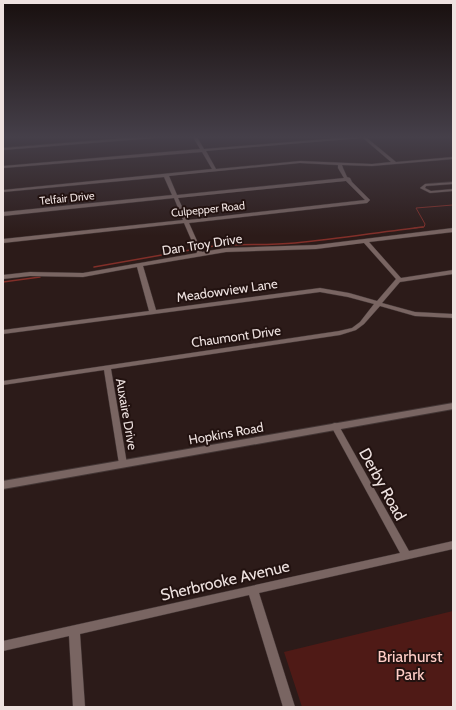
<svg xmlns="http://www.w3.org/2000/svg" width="456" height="710" font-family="Cabin,sans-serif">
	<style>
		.green { fill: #4f1a16 }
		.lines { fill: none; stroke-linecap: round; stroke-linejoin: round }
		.stream-far1 { stroke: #822f29; stroke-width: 1 }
		.stream { stroke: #822f29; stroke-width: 1.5 }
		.minor-casing { stroke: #433635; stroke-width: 1 }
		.tertiary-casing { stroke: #433635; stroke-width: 2 }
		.minor { fill: #796562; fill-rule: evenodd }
		.tertiary { fill: #796562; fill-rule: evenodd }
		.labels { text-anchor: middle; stroke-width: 4; stroke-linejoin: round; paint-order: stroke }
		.far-street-label { font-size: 11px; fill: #eee2e0; stroke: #221210 }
		.street-label { font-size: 13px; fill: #eee2e0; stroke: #221210 }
		.near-street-label { font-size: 16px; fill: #eee2e0; stroke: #221210 }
		.near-park-label { font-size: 16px; fill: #ffcdc6; stroke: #221210 }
	</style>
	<rect width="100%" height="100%" fill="#2c1b19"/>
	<path class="green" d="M453 611V707H302L284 652Z"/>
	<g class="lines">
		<path class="stream-far1" d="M414 228 424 227 425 224 416 208 453 205"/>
		<g class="stream">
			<path d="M206 247C235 243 265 246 295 243 337 239 380 232 423 227"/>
			<path d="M94 267 190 250"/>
			<path d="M3 282 40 277"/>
		</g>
		<defs>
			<g id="minor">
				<path d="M139 137H157L155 138 3 150V148Z"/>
				<path d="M193 137H197L204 149 351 137H368L367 138 396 162 453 157V159L372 166 342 165 343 168 347 177 350 178 352 182 370 200 367 203 189 223 202 252 226 248 316 245 453 228V232L369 242 401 278 453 270V274L400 282 382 303 415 312 453 314V318L415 316 380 306 364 324 356 330 340 335 111 369 127 464 126 466 123 467 120 466 119 464 104 370 3 385V381L339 331 352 328 360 322 374 304 348 297 320 292 3 334V330L149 311 137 267 83 277 30 276 3 279V275L30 272 83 273 197 253 184 223 3 243V239L183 220 174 198 3 216V212L172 195 164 177 3 192V190L212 169 202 152 3 168V166L200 149ZM363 138 391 162 372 164 300 161 216 169 206 151ZM300 163 338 165V168L344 178 177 195 169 176ZM346 181 365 200 188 220 178 198ZM364 243 396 279 377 301 349 293 320 288 156 310 143 266 226 252 316 249Z"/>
				<path d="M453 182V184L426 186 425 188 431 191 453 189V191L430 193 420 188 425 184Z"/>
				<path d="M335 423 338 424 339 426 409 551 453 541V549L259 593 295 707H283L249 595 80 634 85 707H73L69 636 3 651V641L400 553 331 426 332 424Z"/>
			</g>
			<path id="tertiary" d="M453 403V409L3 489V481Z"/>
		</defs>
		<use href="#minor" class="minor-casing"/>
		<use href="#tertiary" class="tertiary-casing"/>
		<use href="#minor" class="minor"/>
		<use href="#tertiary" class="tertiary"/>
	</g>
	<linearGradient id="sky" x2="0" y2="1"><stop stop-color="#180f0e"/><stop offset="0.58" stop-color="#453f49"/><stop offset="1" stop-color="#453f49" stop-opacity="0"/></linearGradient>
	<rect width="456" height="236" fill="url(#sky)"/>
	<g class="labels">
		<g class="far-street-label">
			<text transform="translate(67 198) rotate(-6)" y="4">Telfair Drive</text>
			<text transform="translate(208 209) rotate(-6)" y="4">Culpepper Road</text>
		</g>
		<g class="street-label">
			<text transform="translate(202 244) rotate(-9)" y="5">Dan Troy Drive</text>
			<text transform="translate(227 290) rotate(-8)" y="5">Meadowview Lane</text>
			<text transform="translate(236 336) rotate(-8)" y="5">Chaumont Drive</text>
			<text transform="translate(127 414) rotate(80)" y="5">Auxaire Drive</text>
			<text transform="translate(226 433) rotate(-10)" y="5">Hopkins Road</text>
		</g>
		<g class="near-street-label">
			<text transform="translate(383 484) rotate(61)" y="6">Derby Road</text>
			<text transform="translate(225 580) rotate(-13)" y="6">Sherbrooke Avenue</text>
		</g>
		<g class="near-park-label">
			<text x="410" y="662">Briarhurst<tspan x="410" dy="18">Park</tspan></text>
		</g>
	</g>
	<rect width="456" height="710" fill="none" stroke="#eee2e0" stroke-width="8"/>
</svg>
